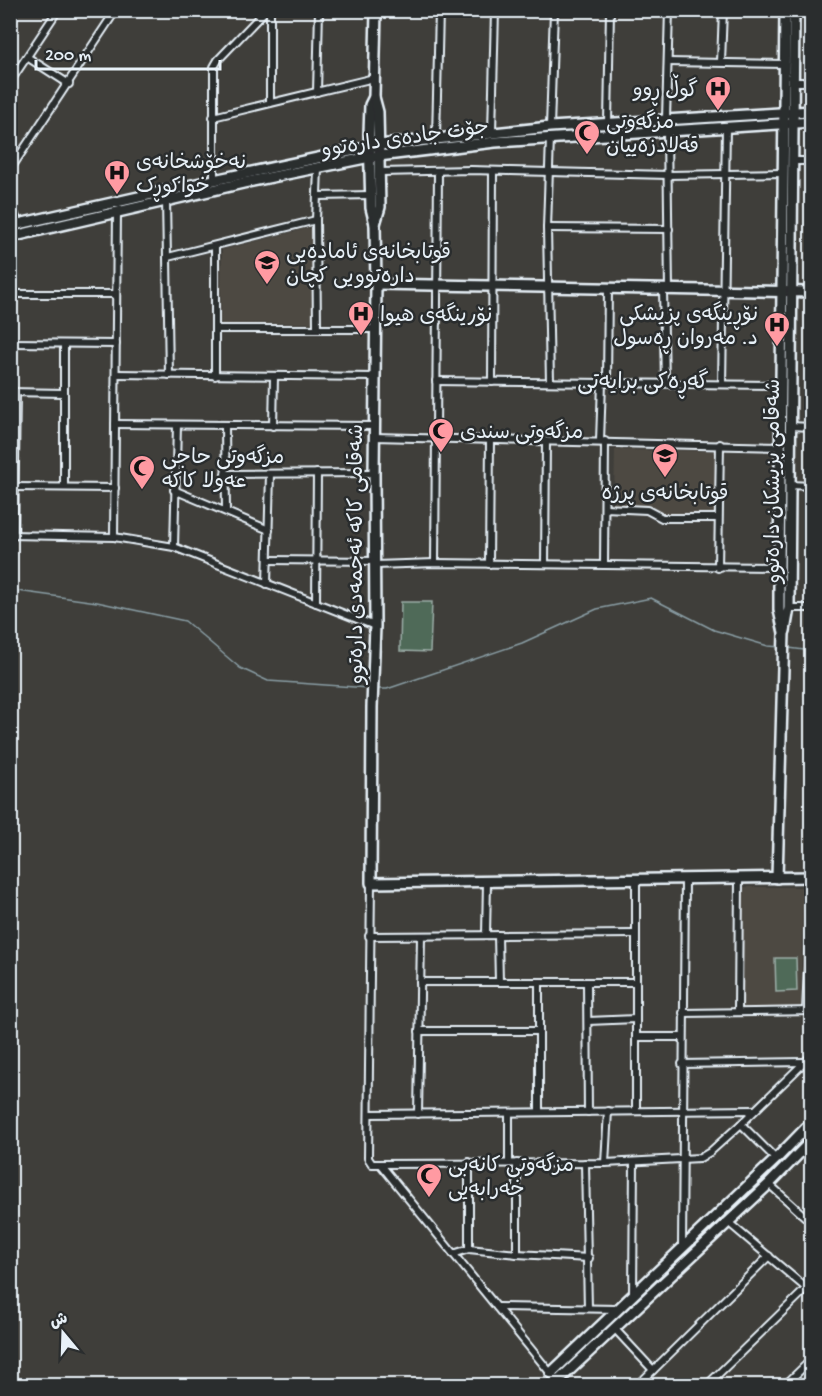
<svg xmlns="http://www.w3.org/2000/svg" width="822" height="1396" font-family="'Gochi Hand','Playpen Sans Arabic',sans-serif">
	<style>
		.built { fill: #4e4a43 }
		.green { fill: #506b59; stroke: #9caea8; stroke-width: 1.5 }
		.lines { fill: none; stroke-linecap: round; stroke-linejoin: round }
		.stream { stroke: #8a9ea5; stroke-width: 1.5 }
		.street-casing { stroke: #e8f1f8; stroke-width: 10 }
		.secondary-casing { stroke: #e8f1f8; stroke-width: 14 }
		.street { stroke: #2a2d2e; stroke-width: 6 }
		.secondary { stroke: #2a2d2e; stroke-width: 9 }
		.labels { text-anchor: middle; stroke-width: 5; stroke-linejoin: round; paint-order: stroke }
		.poi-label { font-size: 21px; fill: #e8f1f8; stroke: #2a2d2e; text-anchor: start }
		.street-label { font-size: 21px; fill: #e8f1f8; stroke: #2a2d2e }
		.neighbourhood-label { font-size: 22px; fill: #e8f1f8; stroke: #2a2d2e }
	</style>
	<rect width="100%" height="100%" fill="#3f3e3a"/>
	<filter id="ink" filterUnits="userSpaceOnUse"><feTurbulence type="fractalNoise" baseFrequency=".0167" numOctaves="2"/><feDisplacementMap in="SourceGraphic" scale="12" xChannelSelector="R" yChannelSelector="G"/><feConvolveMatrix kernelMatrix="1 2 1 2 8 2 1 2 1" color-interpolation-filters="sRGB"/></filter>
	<g filter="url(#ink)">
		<g class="built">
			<path d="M309 228 313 232 312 323 222 324 220 322 222 250Z"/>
			<path d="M615 450 716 451 715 514H664L652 507H614Z"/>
			<path d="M741 887H803L801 1008 739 1007Z"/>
		</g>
		<g class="green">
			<path d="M401 602H432L430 652 400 651Z"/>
			<path d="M775 958H796L797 991 776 992Z"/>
		</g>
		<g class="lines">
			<g class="stream">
				<path d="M10 590 97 602 185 621 240 668 268 681 369 688"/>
				<path d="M789 648 812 651"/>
				<path d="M377 689H387L522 643 597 609 651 598 714 630 768 646 781 647"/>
			</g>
			<defs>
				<g id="street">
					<path d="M542 10 554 11"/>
					<path d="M27 57 69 84"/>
					<path d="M668 62 784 64"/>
					<path d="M721 62 723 10"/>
					<path d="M10 82 58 10"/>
					<path d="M794 82H812"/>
					<path d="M317 92 319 10"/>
					<path d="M270 103V10"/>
					<path d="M213 117 374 78"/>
					<path d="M666 119 669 10"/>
					<path d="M608 123 610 10"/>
					<path d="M550 127 554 10"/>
					<path d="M667 131 669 291"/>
					<path d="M492 132 495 10"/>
					<path d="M436 138 439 10"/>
					<path d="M793 161H812"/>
					<path d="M10 170 116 10"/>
					<path d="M381 172 471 170 668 175 784 173"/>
					<path d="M214 180V67L218 60 266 10"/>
					<path d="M318 196 371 195"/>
					<path d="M166 200 169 375"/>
					<path d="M10 203 19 225"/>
					<path d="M547 228 669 229"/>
					<path d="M168 257 316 220"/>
					<path d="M663 290 665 382"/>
					<path d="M10 294H116"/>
					<path d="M215 329H376"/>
					<path d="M317 329 316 220 318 168"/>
					<path d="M10 343 116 344"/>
					<path d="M116 374 375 377"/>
					<path d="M215 376V246"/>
					<path d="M436 381 781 385"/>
					<path d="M492 382 493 172"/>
					<path d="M550 382 547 228 550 138"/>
					<path d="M607 382 608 288"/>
					<path d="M722 384 726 127"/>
					<path d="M10 392 64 393"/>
					<path d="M115 424 374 426"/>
					<path d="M225 426 226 511"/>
					<path d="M273 426 274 377"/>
					<path d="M790 426 812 427"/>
					<path d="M374 437 780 447"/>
					<path d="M600 441 602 383"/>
					<path d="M225 474 374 473"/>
					<path d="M790 485 812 486"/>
					<path d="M15 487 115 488"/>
					<path d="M64 487V344"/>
					<path d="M174 490 269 530"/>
					<path d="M605 508 647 510 662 518H718"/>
					<path d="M10 535 114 537 174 547 375 626"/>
					<path d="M14 536 16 392"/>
					<path d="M114 537 117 212"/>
					<path d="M174 547 177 425"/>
					<path d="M269 560 375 561"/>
					<path d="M435 563 438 172"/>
					<path d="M489 564 490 439"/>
					<path d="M545 564 546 441"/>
					<path d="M375 565 435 563 779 567"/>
					<path d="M604 565 605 441"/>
					<path d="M718 568 720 444"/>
					<path d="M267 584 270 474"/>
					<path d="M316 603 317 473"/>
					<path d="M789 608H812"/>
					<path d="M371 883 368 1158 372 1164 605 1163 700 1158 710 1152 741 1124 812 1055"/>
					<path d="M486 935 487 882"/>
					<path d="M498 935 499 982"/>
					<path d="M369 936 636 934"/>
					<path d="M420 982H636"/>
					<path d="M539 982V1112"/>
					<path d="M587 982 588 1112"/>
					<path d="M806 1011 812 878"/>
					<path d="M738 1012 739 878"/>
					<path d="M683 1013 812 1011"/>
					<path d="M588 1021 636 1019"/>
					<path d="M419 1031H539"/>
					<path d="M636 1037H683"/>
					<path d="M682 1064 805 1062"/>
					<path d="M636 1111V880"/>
					<path d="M369 1114 755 1110"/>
					<path d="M418 1114 421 936"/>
					<path d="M741 1124 776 1159"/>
					<path d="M469 1162V1249"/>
					<path d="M509 1163V1113"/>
					<path d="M517 1163V1254"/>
					<path d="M585 1163 588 1308"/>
					<path d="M605 1163 608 1111"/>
					<path d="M381 1165 561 1386"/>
					<path d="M769 1184 812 1223"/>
					<path d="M728 1222 812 1293"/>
					<path d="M682 1248 685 879"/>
					<path d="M453 1254 469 1249 517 1254 589 1258"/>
					<path d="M633 1295 634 1163"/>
					<path d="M497 1307 618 1309"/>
					<path d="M614 1328 653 1370"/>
					<path d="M637 1386 769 1256"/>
					<path d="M706 1386 806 1289"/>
					<path d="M784 1386 812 1359"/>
				</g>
				<g id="secondary">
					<path d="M376 10 374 97 370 105 369 134 371 208 375 224 376 284 374 473 375 626 372 707 371 883 812 877"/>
					<path d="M374 97 378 112 380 207 375 224"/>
					<path d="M10 226 214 180 379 145 550 127 812 111"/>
					<path d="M10 237 243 183 370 157 495 142 812 122"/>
					<path d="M376 284 812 292"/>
					<path d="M785 631 789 608 794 10"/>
					<path d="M777 878 784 633 779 610V567L785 10"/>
					<path d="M551 1373 776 1159 812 1122"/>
					<path d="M558 1381 769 1184 812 1140"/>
				</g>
			</defs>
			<use href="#street" class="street-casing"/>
			<use href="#secondary" class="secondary-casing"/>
			<use href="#street" class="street"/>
			<use href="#secondary" class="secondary"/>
		</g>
	</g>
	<defs>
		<symbol id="hospital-pin" viewBox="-11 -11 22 30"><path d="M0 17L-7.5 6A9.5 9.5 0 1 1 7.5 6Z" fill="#ff9aa2" stroke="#2a2d2e"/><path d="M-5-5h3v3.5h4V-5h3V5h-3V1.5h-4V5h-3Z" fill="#111"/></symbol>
		<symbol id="mosque-pin" viewBox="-11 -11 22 30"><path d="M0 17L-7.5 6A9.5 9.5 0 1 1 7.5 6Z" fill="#ff9aa2" stroke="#2a2d2e"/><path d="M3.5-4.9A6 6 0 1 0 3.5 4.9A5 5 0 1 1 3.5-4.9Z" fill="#111"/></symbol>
		<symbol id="school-pin" viewBox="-11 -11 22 30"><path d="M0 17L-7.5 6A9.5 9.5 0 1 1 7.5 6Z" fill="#ff9aa2" stroke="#2a2d2e"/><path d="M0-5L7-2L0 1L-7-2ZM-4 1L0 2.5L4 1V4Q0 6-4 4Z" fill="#111"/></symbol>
	</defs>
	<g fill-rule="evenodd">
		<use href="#hospital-pin" x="703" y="74" width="30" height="40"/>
		<use href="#mosque-pin" x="572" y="118" width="30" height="40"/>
		<use href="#hospital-pin" x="102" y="158" width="30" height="40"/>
		<use href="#school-pin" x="252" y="248" width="30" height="40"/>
		<use href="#hospital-pin" x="346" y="299" width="30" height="40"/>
		<use href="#hospital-pin" x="762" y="310" width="30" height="40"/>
		<use href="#mosque-pin" x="426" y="416" width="30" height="40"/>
		<use href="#school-pin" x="650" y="441" width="30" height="40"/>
		<use href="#mosque-pin" x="127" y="453" width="30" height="40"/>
		<use href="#mosque-pin" x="414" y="1161" width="30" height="40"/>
	</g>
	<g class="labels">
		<g class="poi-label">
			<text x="698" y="96" text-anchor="end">گوڵ ڕوو</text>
			<text x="606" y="128">مزگەوتی<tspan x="606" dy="24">قەلادزەییان</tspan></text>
			<text x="136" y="168">نەخۆشخانەی<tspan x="136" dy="24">خواکوڕک</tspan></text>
			<text x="286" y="258">قوتابخانەی ئامادەیی<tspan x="286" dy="24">دارەتوویی کچان</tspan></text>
			<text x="758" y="320" text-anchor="end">نۆڕینگەی پزیشکی<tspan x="758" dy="24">د. مەروان ڕەسول</tspan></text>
			<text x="380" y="321">نۆرینگەی هیوا</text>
			<text x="460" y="438">مزگەوتی سندی</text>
			<text x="162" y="463">مزگەوتی حاجی<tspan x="162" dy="24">عەولا کاکە</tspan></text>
			<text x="665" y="499" text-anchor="middle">قوتابخانەی پرژە</text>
			<text x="448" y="1171">مزگەوتی کانەبی<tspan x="448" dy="24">خەرابەیی</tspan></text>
		</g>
		<g class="street-label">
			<text transform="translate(405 137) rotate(-8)" y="7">جۆت جادەی دارەتوو</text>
			<text transform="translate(772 481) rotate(-90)" y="7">شەقامی پزیشکان دارەتوو</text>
			<text transform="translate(355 554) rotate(-90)" y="7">شەقامی کاکە ئەحمەدی دارەتوو</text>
		</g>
		<g class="neighbourhood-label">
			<text x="643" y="388">گەڕەکی برایەتی</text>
		</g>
	</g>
	<rect width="822" height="1396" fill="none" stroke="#2a2d2e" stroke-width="36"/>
	<rect x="18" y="18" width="786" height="1360" fill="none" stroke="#e8f1f8" stroke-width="2" filter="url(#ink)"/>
	<g transform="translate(63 1333) rotate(341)" stroke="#2a2d2e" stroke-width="4.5" paint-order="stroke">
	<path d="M0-4.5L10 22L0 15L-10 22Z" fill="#e8f1f8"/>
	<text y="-9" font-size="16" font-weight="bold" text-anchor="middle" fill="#e8f1f8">ش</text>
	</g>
	<path d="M36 60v9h184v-9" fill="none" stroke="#e8f1f8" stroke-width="3"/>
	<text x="45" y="60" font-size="18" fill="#e8f1f8" stroke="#2a2d2e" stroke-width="4.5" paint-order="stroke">200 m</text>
</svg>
